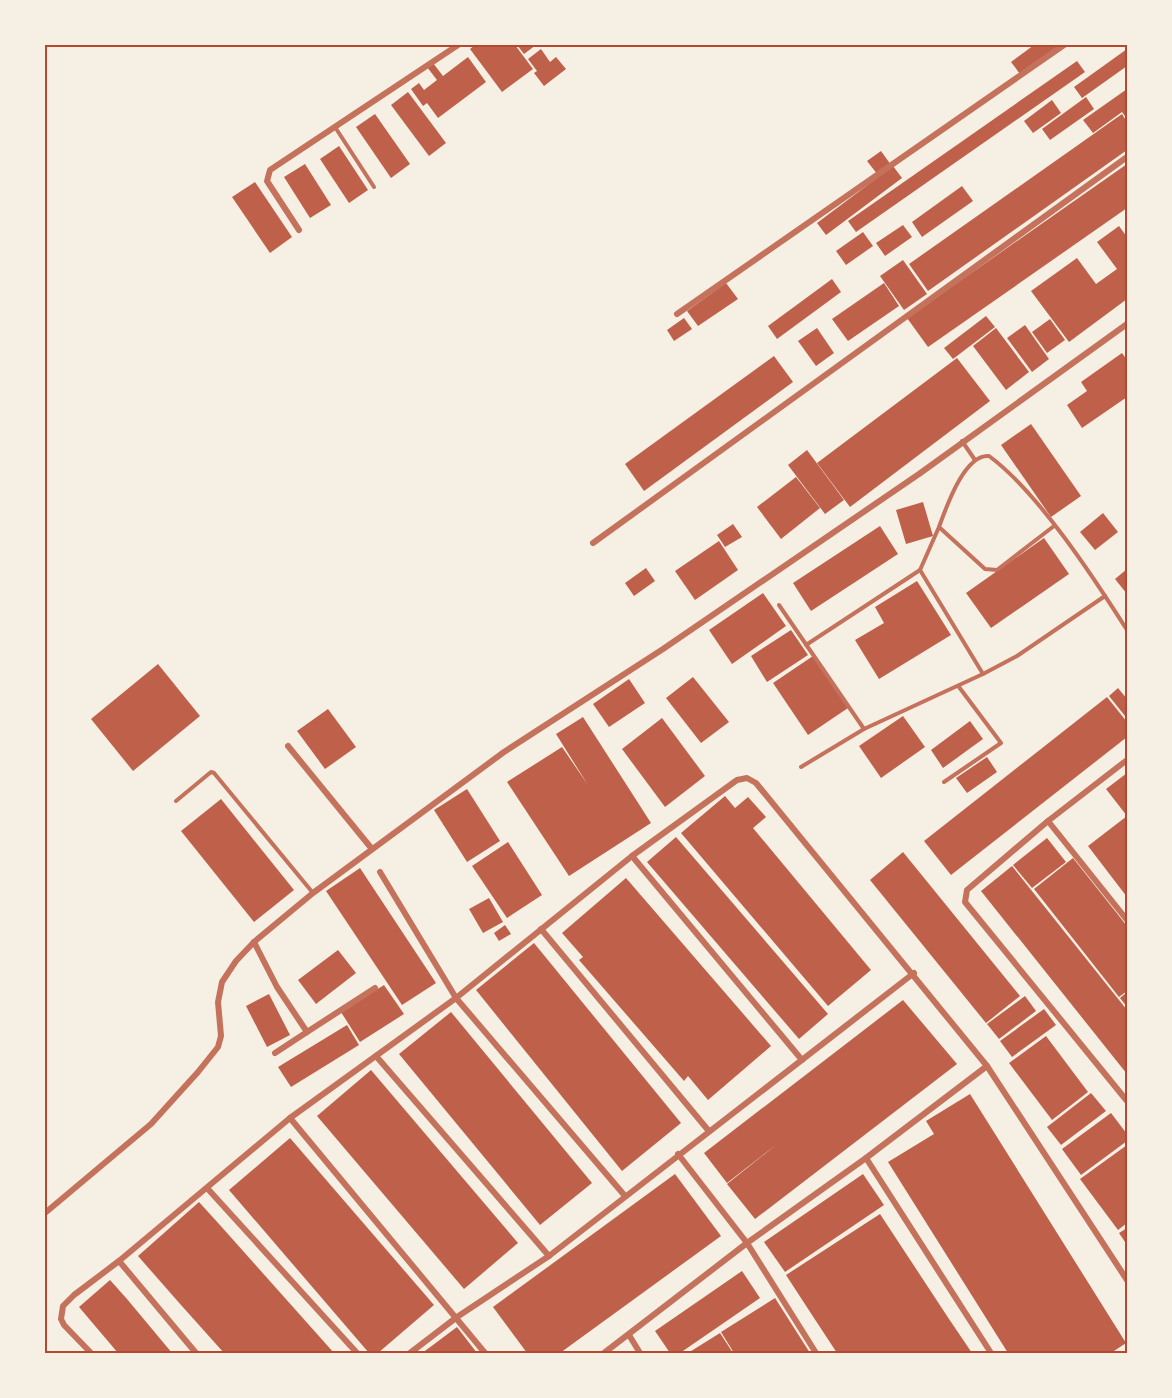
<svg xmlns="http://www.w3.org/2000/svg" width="1172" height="1398" font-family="'Playfair Display',serif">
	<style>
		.building { fill: #bf614a }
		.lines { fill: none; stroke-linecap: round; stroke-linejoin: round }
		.service { stroke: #c5725c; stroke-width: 4 }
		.minor { stroke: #c5725c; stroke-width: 6 }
		.neatline { fill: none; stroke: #b5482f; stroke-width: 2 }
	</style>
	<rect width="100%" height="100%" fill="#f6efe4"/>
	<g class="building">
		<path d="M475 45H515L533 69 502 92 470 49Z"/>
		<path d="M517 45H536L524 54Z"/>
		<path d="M1034 45H1060L1020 74 1011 62Z"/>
		<path d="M541 49 550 62 556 57 566 69 544 86 534 73 537 71 528 59Z"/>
		<path d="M1127 49V66L1082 98 1074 87Z"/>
		<path d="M468 57 486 82 438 118 427 103 423 106 411 89 419 83 424 90 437 80 427 67 433 63 443 76Z"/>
		<path d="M1077 61 1085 72 856 232 848 221Z"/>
		<path d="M1127 89V119L1122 112 1093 133 1083 120Z"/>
		<path d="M408 92 446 143 429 156 391 105Z"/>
		<path d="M1086 97 1094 109 1050 140 1042 129Z"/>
		<path d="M1052 100 1061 113 1033 133 1024 121Z"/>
		<path d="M375 114 410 164 391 178 356 127Z"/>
		<path d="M1122 114 1127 122V150L928 291 909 264Z"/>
		<path d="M339 146 368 190 349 203 320 159Z"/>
		<path d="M881 151 891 165 878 175 867 161Z"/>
		<path d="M305 164 331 205 310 218 284 177Z"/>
		<path d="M1127 164V208L928 347 907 318Z"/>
		<path d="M893 166 902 178 826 235 817 223Z"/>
		<path d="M255 182 292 237 270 253 232 197Z"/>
		<path d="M962 186 973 201 922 237 912 222Z"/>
		<path d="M903 225 912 237 885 256 876 243Z"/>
		<path d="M1119 226 1127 237V299L1069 342 1031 291 1077 258 1096 284 1117 269 1097 242Z"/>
		<path d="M863 232 873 246 846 265 836 251Z"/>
		<path d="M903 260 927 294 904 310 880 276Z"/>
		<path d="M832 279 841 292 777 339 768 326Z"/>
		<path d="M726 283 738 299 698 326 687 311Z"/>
		<path d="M884 283 899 306 848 341 832 319Z"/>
		<path d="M986 316 995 327 953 359 944 348Z"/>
		<path d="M684 318 692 329 674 341 667 330Z"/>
		<path d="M1050 319 1065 340 1047 353 1032 332Z"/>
		<path d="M1025 325 1049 359 1032 372 1007 338Z"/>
		<path d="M817 328 834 353 816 366 798 341Z"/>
		<path d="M996 328 1029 372 1006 390 973 346Z"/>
		<path d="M1122 353 1127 360V397L1082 428 1067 405 1087 391 1081 382Z"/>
		<path d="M774 356 793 382 644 491 625 464Z"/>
		<path d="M957 358 990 401 850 507 817 463Z"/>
		<path d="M1031 424 1081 496 1051 517 1001 445Z"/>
		<path d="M807 450 844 500 825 514 788 465Z"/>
		<path d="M796 477 820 508 781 539 757 507Z"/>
		<path d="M923 502 933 536 906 544 896 510Z"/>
		<path d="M1103 513 1118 532 1095 550 1080 532Z"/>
		<path d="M733 524 742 537 725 547 717 535Z"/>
		<path d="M880 526 898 554 811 611 793 583Z"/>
		<path d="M1044 538 1069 574 991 628 966 593Z"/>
		<path d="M719 541 738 570 695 600 675 571Z"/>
		<path d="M646 568 655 581 634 596 625 583Z"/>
		<path d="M1127 569V594L1115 579Z"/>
		<path d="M917 581 951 635 879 679 855 640 884 623 875 607Z"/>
		<path d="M763 593 786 626 732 664 709 630Z"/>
		<path d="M791 630 808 655 767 682 751 656Z"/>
		<path d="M813 656 848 708 808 735 773 683Z"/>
		<path d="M158 664 200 716 133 771 91 719Z"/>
		<path d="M693 677 729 722 701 743 666 698Z"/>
		<path d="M629 679 645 703 609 727 593 704Z"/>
		<path d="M1118 688 1127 699 1125 716 1109 696Z"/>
		<path d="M1107 697 1127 722V737L951 875 924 841Z"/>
		<path d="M328 709 356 747 325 769 297 731Z"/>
		<path d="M903 716 925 747 881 778 859 746Z"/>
		<path d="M583 717 651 823 569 876 507 782 562 747 588 785 556 734Z"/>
		<path d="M662 718 705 776 665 807 622 749Z"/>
		<path d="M970 721 983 739 943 768 931 750Z"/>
		<path d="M987 757 997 772 967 793 956 778Z"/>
		<path d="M1127 773V897L1088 846 1127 816 1106 789Z"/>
		<path d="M467 789 500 841 467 862 434 810Z"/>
		<path d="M725 796 735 808 748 797 766 817 753 828 871 970 828 1006 681 833Z"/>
		<path d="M221 799 294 890 254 922 181 831Z"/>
		<path d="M676 837 828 1014 799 1039 647 862Z"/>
		<path d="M1047 838 1066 862 1032 888 1013 865Z"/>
		<path d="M508 842 542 895 507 918 472 866Z"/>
		<path d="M903 852 1020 996 986 1023 870 880Z"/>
		<path d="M1073 858 1127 926V991L1119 997 1034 889Z"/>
		<path d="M1012 866 1127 1010V1074L981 891Z"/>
		<path d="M360 868 436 983 402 1005 326 891Z"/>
		<path d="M626 878 771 1046 708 1100 688 1076 684 1081 671 1066 579 960 583 957 562 933Z"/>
		<path d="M489 898 503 922 483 933 469 909Z"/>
		<path d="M505 925 511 934 499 941 494 933Z"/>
		<path d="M534 943 681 1123 622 1171 476 990Z"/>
		<path d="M338 950 356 973 316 1004 298 980Z"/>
		<path d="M384 985 404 1014 360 1042 341 1012Z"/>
		<path d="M1127 992V1007L1120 998Z"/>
		<path d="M269 994 290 1035 267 1047 246 1006Z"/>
		<path d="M1025 996 1036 1011 999 1039 987 1024Z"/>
		<path d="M903 1000 957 1064 755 1219 727 1184 776 1145 727 1183 704 1153Z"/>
		<path d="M1044 1009 1056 1025 1012 1057 1000 1041Z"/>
		<path d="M451 1012 592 1183 540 1225 399 1054Z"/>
		<path d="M347 1025 359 1045 291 1087 278 1067Z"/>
		<path d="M1046 1036 1088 1092 1052 1120 1009 1063Z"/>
		<path d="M371 1070 518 1243 464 1289 317 1116Z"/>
		<path d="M1091 1093 1106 1111 1061 1145 1047 1127Z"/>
		<path d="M970 1094 1126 1343 1111 1353H1008L888 1162 934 1134 926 1121Z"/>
		<path d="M1111 1113 1127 1134V1141L1081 1175 1062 1149Z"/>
		<path d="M290 1138 434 1305 378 1353H369L229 1190Z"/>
		<path d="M1127 1145V1223L1118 1230 1080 1179Z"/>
		<path d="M675 1174 721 1236 560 1353H527L493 1307Z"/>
		<path d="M863 1174 884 1205 785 1272 764 1242Z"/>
		<path d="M199 1202 219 1224 334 1353H224L181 1305 138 1256Z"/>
		<path d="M880 1214 949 1319 972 1353H837L814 1318 786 1275Z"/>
		<path d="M1127 1228V1245L1119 1233Z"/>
		<path d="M742 1271 760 1298 680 1353H670L655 1331Z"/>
		<path d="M110 1280 127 1299 172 1353H118L79 1307Z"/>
		<path d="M775 1298 810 1353H734L721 1332Z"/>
		<path d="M457 1327 477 1353H422L433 1345Z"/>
		<path d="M720 1333 733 1353H688Z"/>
	</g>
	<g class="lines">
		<g class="service">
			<path d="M335 127 374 187"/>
			<path d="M962 441 975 460"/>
			<path d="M1054 526 997 570 985 569 939 527C946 508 964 454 989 456 1038 492 1094 578 1127 630"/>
			<path d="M920 570 983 674 1017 656 1105 596"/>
			<path d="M779 605 864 729"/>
			<path d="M806 645 920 570 939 527"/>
			<path d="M801 767 864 729 983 674"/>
			<path d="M944 782 1001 743 959 687"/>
			<path d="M176 801 211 772 214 773 313 893"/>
		</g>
		<g class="minor">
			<path d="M299 230 267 181 270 170 458 45"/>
			<path d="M677 314 1064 45"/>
			<path d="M593 543 1127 157"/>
			<path d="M288 746 372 849"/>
			<path d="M1127 760 1048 821 967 890 965 902 1127 1101"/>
			<path d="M1048 821 1127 920"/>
			<path d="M632 856 802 1060"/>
			<path d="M380 872 456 998 625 1196"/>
			<path d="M541 929 708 1130"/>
			<path d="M254 942 277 987 307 1032 375 988"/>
			<path d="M275 1053 307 1032"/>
			<path d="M376 1056 549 1256"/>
			<path d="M290 1118 485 1353"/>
			<path d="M678 1154 747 1243 816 1353"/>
			<path d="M866 1158 991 1353"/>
			<path d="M207 1188 357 1353"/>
			<path d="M45 1213 151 1124 198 1072 218 1047 221 1036 218 1002 222 982 236 961 254 942 313 893 504 752 663 649 919 474 1127 324"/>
			<path d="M119 1261 196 1353"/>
			<path d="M629 1335 640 1353"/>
			<path d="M91 1353 64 1325 61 1319 63 1306 74 1295 119 1261 290 1118 456 998 632 856 737 780 747 778 756 783 987 1066 1127 1280"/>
			<path d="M410 1353 457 1317 549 1256 914 973"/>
			<path d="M604 1353 747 1243 866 1158 987 1066"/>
		</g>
	</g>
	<rect width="1172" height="1398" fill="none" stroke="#f6efe4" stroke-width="93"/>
	<rect x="46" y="46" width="1080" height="1306" class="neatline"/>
</svg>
